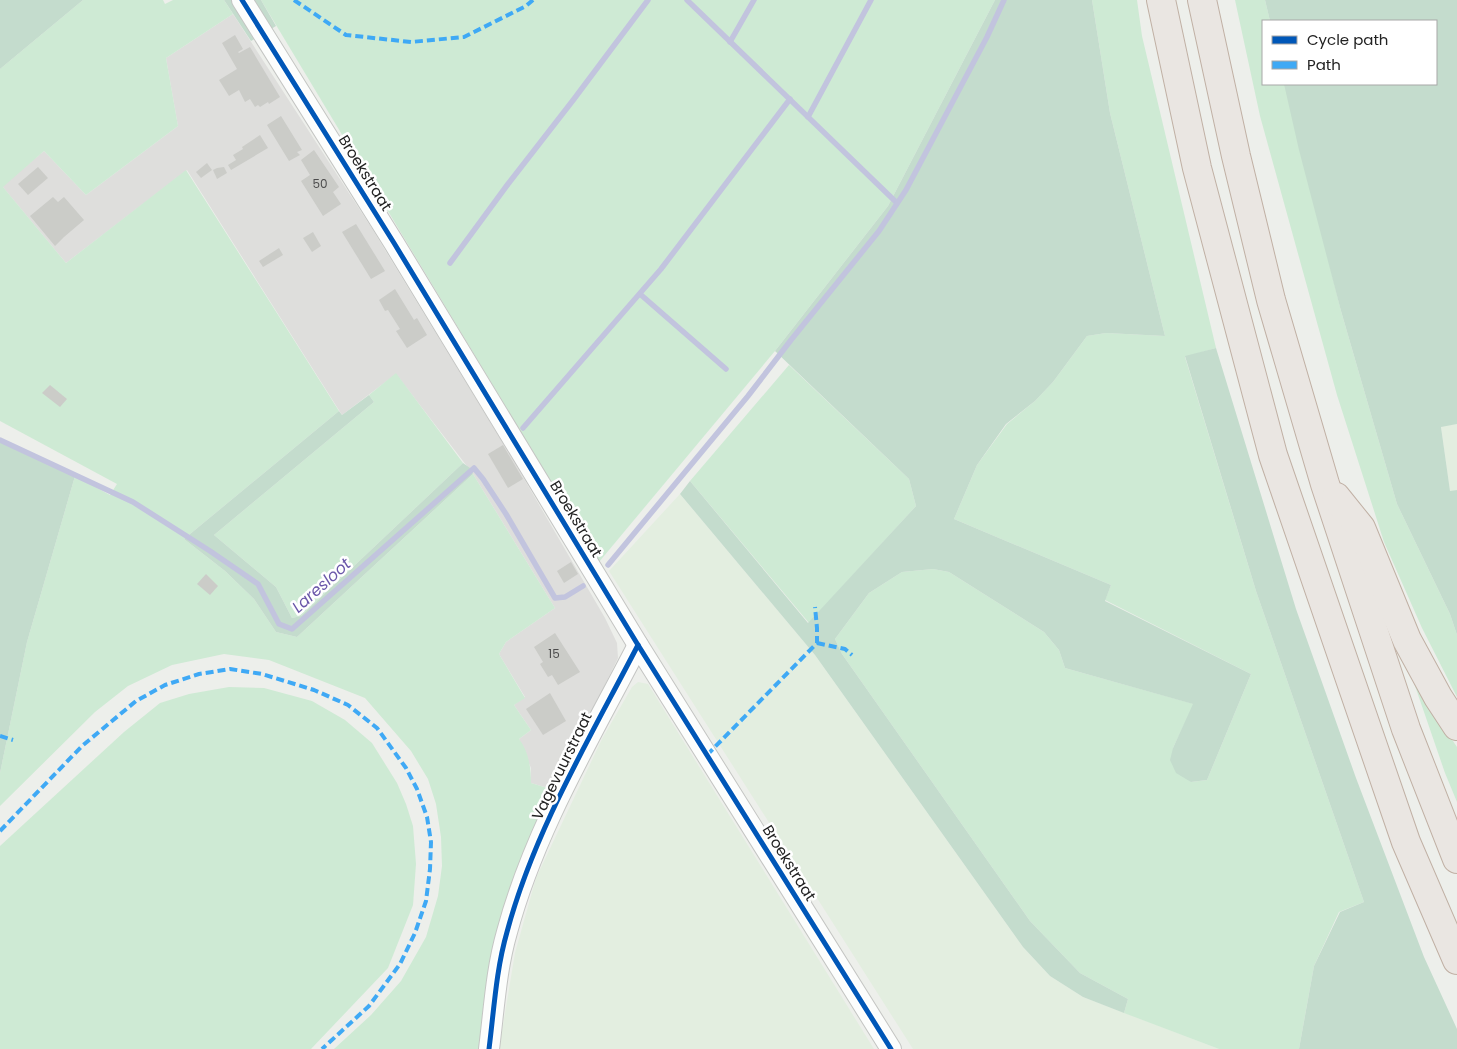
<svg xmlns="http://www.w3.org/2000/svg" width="1457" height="1049" font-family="Poppins,sans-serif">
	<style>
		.residential { fill: #dededc }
		.farmland { fill: #e3eee0 }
		.grass { fill: #ceead4 }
		.forest { fill: #c4dccd }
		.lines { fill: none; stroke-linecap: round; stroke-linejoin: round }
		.stream { stroke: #c2c4de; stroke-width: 5.5 }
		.building { fill: #cbccc8 }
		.street-casing { stroke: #c4c5c3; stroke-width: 22 }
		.highway-casing { stroke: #c0b0a4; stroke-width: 30 }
		.street { stroke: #fcfdfc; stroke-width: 20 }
		.highway { stroke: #eae6e2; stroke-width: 28 }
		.quiet { stroke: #3fa9f5; stroke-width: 4; stroke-dasharray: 8 4; stroke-linecap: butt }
		.cycleway-casing { stroke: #fff; stroke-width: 8 }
		.cycleway { stroke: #0057b8; stroke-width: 5 }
		.labels { text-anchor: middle; stroke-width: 5; stroke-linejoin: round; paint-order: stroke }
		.number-label { font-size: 12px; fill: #4c4c4c }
		.street-label { font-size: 15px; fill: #222; stroke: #fff }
		.water-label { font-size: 16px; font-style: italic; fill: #6a57a9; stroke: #fff }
	</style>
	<rect width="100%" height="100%" fill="#edefeb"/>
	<path class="residential" d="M233 14 371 227 509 453 605 618 617 643 618 658 554 790 531 783V768L519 739 531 730 514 705 525 697 499 654 506 642 555 608 473 474 396 374 342 415 187 170 66 263 2 186 44 151 86 195 178 126 166 58Z"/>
	<g class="farmland">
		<path d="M1457 424V490L1450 492 1441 426Z"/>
		<path d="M680 494 815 655 1023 947 1050 976 1083 997 1219 1049H913L609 571Z"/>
		<path d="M638 682 648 684 874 1049H499L515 953 536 878 602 739 632 687Z"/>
	</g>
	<g class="grass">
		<path d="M83 0H163L165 4 173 0H224L233 14 166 58 178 126 86 195 44 151 3 187 66 263 186 170 339 411 184 539 225 571 254 599 276 632 297 637 473 474 555 608 506 642 499 654 525 698 514 705 531 730 519 739C529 752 531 768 531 783L554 790 481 1049H334L371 1015 401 981 426 937 438 896 442 866 441 837 436 804 428 779 411 751 365 698 269 660 224 654 172 665 128 686 95 712 0 806V773L27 642 75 476 110 495 117 484 0 421V69Z"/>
		<path d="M261 0H995L888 206 775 351 599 562Z"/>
		<path d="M1092 0H1137L1142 36 1216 348 1185 357 1256 591 1364 902 1339 912 1314 966 1299 1049H1219L1124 1013 1128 999 1080 973 1030 921 842 654 835 639 869 593 902 572 933 569 949 572 1044 632 1059 650 1065 668 1194 704 1173 748 1191 782 1207 780 1251 674 1105 600 1111 585 954 519 977 465 1007 424 1035 401 1053 382 1087 336 1106 333 1165 336 1110 113Z"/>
		<path d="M1235 0H1265L1270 21H1263V84H1285L1341 311 1397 504 1450 614 1457 635V697L1422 628 1384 542 1337 395 1260 116Z"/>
		<path d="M789 365 909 479 916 506 809 623 690 481Z"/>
		<path d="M396 373 463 463 301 616 292 618 276 587 214 535 374 402 369 395Z"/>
		<path d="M1415 678 1433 712 1457 747V802L1445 773 1413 680Z"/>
		<path d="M229 687 264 688 312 701 345 720 372 743 397 783 406 804 413 826 416 864 413 905 388 968 311 1049H0V846L124 732 160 703 189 694Z"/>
	</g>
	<g class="forest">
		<path d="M0 0H83L0 69Z"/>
		<path d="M224 0H261L276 26 251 41Z"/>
		<path d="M995 0H1092L1110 113 1165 336 1106 333 1087 336 1053 382 1035 401 1006 424 977 465 954 519 1111 585 1105 601 1251 674 1207 780 1191 782 1176 773 1170 760 1173 748 1193 704 1065 668 1059 650 1044 632 949 572 933 569 902 572 869 593 835 639 842 654 1030 921 1080 973 1128 999 1124 1013 1083 997 1050 976 1023 947 815 655 680 494 690 481 808 623 916 506 909 479 775 351 888 206Z"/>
		<path d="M1265 0H1457V424L1441 427 1450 491 1457 490V635L1450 614 1397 504 1341 311 1299 150 1284 84H1436V21H1270Z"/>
		<path d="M1216 348 1296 609 1356 778 1424 957 1457 1029V1049H1299L1314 966 1340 912 1364 902 1256 591 1185 356Z"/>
		<path d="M369 395 374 402 214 535 276 587 292 618 301 616 463 463 470 468 473 474 297 637 276 632 254 599 225 571 184 539 339 411 342 415Z"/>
		<path d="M0 439 75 476 27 642 0 773Z"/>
	</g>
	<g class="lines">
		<g class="stream">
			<path d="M687 0 897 203"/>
			<path d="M730 42 754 0"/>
			<path d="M808 117 871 0"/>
			<path d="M450 263 508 184 574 99 648 0"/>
			<path d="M640 294 726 369"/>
			<path d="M523 428 661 269 790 99"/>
			<path d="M0 440 133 502 210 551 258 584 279 624 292 629 474 468 483 479 506 514 555 598 565 597 583 586"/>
			<path d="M608 565 748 396 791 340 879 231 906 190 987 37 1004 0"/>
		</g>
	</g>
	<g class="building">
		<path d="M235 35 243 49 238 52 239 53 250 47 280 97 269 104 268 102 260 107 258 105 255 107 250 99 245 102 239 90 229 96 219 80 237 69 222 43Z"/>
		<path d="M281 116 302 150 297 152 300 155 289 161 267 125Z"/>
		<path d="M260 135 268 148 231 170 228 165 236 160 233 155 243 149 242 147Z"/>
		<path d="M314 150 339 187 333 192 341 204 323 216 301 181 310 175 301 160Z"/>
		<path d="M207 163 212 170 201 178 196 172Z"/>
		<path d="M38 167 48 178 28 195 18 184Z"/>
		<path d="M224 167 227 173 217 179 213 170 217 168Z"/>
		<path d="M53 197 58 202 64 197 84 220 64 237 55 246 30 216Z"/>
		<path d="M356 224 385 271 371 279 342 232Z"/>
		<path d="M313 232 321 246 312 252 303 238Z"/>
		<path d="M279 248 283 255 263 267 259 261Z"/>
		<path d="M395 289 414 320 417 318 427 335 407 348 396 331 400 329 388 310 385 311 379 300Z"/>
		<path d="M50 385 67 399 60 407 42 393Z"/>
		<path d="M503 445 523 479 508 488 488 454Z"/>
		<path d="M571 562 578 574 564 583 557 571Z"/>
		<path d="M206 574 218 586 210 595 197 584Z"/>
		<path d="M555 633 580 672 558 685 552 675 548 677 540 664 543 662 534 647Z"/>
		<path d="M550 693 566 721 543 735 526 709Z"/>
	</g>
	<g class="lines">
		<defs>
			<g id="street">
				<path d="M242 0 394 243 638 645 891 1049"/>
				<path d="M489 1049C494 1010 496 970 507 932 534 831 590 738 638 645"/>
			</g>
			<g id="highway">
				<path d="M1161 0 1197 168 1273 455 1406 842 1457 960"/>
				<path d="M1202 0 1236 156 1271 300 1325 484 1406 729 1457 859"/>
				<path d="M1336 497 1361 528 1407 640 1438 697 1457 726"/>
			</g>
		</defs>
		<use href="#street" class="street-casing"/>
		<use href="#highway" class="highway-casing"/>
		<use href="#street" class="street"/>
		<use href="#highway" class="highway"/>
		<g class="quiet">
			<path d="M294 0 346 35 411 42 464 37 526 6 533 0"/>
			<path d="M817 643 845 649 852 655"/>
			<path d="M0 736 13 740"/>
			<path d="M707 755 817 643V628L815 607"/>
			<path d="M0 831 82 746 136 701 165 685 199 674 230 669 262 674 314 690 348 705 377 728 406 768 417 789 427 817 431 842 430 869 426 901 415 933 400 964 369 1006 322 1049"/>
		</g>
		<defs>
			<g id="cycleway">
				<path d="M242 0 394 243 638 645 891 1049"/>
				<path d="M489 1049C494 1010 496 970 507 932 534 831 590 738 638 645"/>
			</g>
		</defs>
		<use href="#cycleway" class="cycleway-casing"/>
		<use href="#cycleway" class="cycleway"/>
	</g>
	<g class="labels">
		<g class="number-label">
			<text x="320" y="188">50</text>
			<text x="554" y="658">15</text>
		</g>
		<g class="street-label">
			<text transform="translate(365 173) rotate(58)" y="5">Broekstraat</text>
			<text transform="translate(576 519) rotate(59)" y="5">Broekstraat</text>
			<text transform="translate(562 766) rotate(-64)" y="5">Vagevuurstraat</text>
			<text transform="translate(789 863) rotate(58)" y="5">Broekstraat</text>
		</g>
		<g class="water-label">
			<text transform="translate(321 585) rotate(-42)" y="6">Laresloot</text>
		</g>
	</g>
	<rect x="1262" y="20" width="175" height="65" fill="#ffffff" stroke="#a7a7a7"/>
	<rect x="1272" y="36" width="25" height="8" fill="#0057b8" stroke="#a7a7a7"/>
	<text x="1307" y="45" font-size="15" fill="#222222">Cycle path</text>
	<rect x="1272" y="61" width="25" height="8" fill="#3fa9f5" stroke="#a7a7a7"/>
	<text x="1307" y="70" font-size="15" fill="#222222">Path</text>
</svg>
